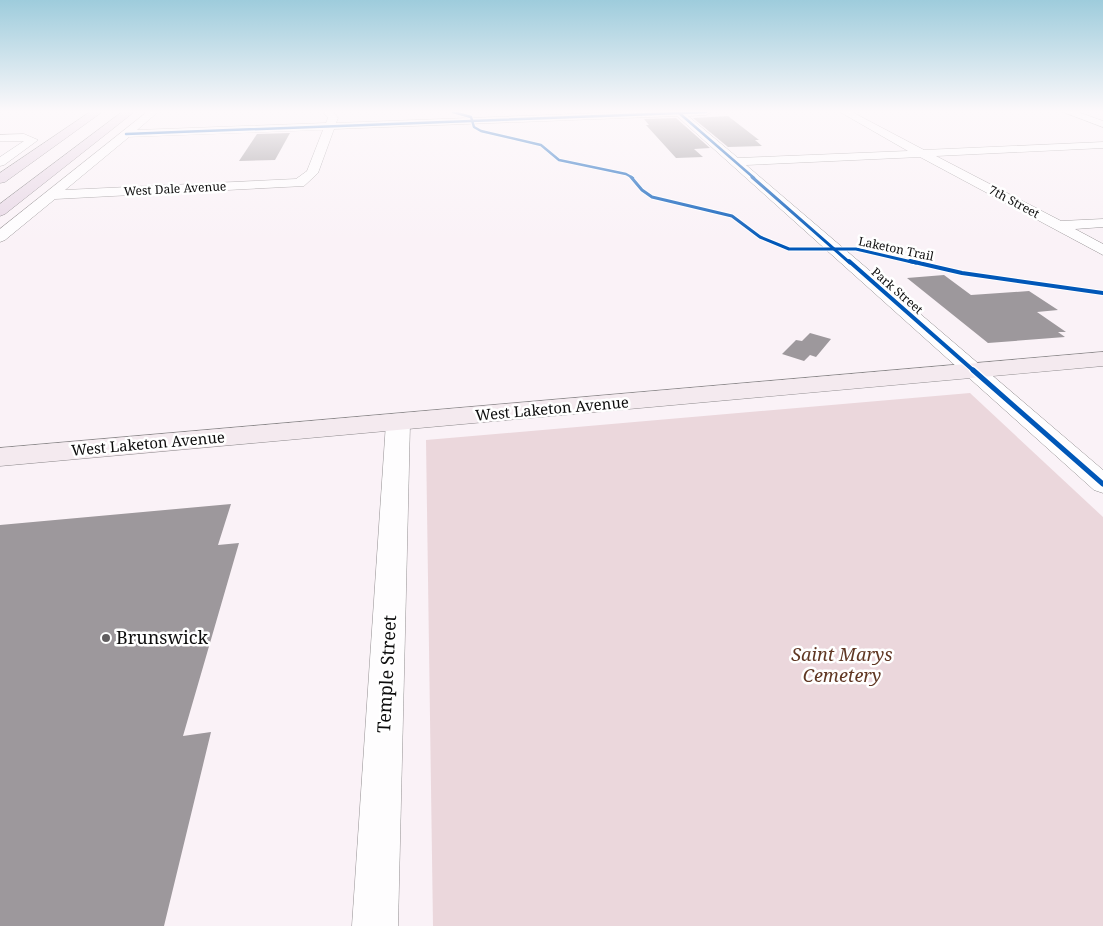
<svg xmlns="http://www.w3.org/2000/svg" width="1103" height="926" font-family="'Noto Serif',serif">
	<style>
		.cemetery { fill: #ebd7dc }
		.building { fill: #9d989c }
		.lines { fill: none; stroke-linecap: round; stroke-linejoin: round }
		.minor-casing { stroke: #949092; stroke-width: 1 }
		.secondary-casing { stroke: #8a8789; stroke-width: 1 }
		.trunk-casing { stroke: #817d80; stroke-width: 1 }
		.minor { fill: #fefdfe; fill-rule: evenodd }
		.secondary { fill: #f4eaef; fill-rule: evenodd }
		.trunk { fill: #e8d8e6; fill-rule: evenodd }
		.cycleway-far3-casing { stroke: #fff; stroke-width: 4 }
		.cycleway-far2-casing { stroke: #fff; stroke-width: 5 }
		.cycleway-far1-casing { stroke: #fff; stroke-width: 6 }
		.cycleway-casing { stroke: #fff; stroke-width: 8 }
		.cycleway-far3 { stroke: #0057b8; stroke-width: 2.5 }
		.cycleway-far2 { stroke: #0057b8; stroke-width: 3 }
		.cycleway-far1 { stroke: #0057b8; stroke-width: 4 }
		.cycleway { stroke: #0057b8; stroke-width: 5 }
		.poi-dot { fill: #605d5f; stroke: #fff; stroke-width: 2 }
		.labels { text-anchor: middle; stroke-width: 5; stroke-linejoin: round; paint-order: stroke }
		.far-street-label { font-size: 12px; fill: #0d0d0d; stroke: #fff }
		.street-label { font-size: 15px; fill: #0d0d0d; stroke: #fff }
		.near-poi-label { font-size: 18px; fill: #0d0d0d; stroke: #fff; text-anchor: start }
		.near-park-label { font-size: 18px; font-style: italic; fill: #603723; stroke: #fff }
		.near-street-label { font-size: 18px; fill: #0d0d0d; stroke: #fff }
	</style>
	<rect width="100%" height="100%" fill="#faf2f7"/>
	<path class="cemetery" d="M970 393 1103 517V926H433L426 440Z"/>
	<g class="building">
		<path d="M728 116 759 140H755L762 146 728 147 693 118Z"/>
		<path d="M676 118 710 148 694 149 703 157 676 158 646 125H649L644 119Z"/>
		<path d="M290 133 275 160 239 161 257 134Z"/>
		<path d="M944 275 971 295 1029 291 1058 310 1037 312 1066 332H1058L1065 337 988 343 907 278Z"/>
		<path d="M810 333 831 339 816 357 810 355 804 361 782 354 796 340 802 341Z"/>
		<path d="M231 504 218 545 239 543 183 736 211 732 164 926H0V525Z"/>
	</g>
	<g class="lines">
		<defs>
			<g id="minor">
				<path d="M147 112H158L137 130 326 123 328 118 324 114 325 112H333L338 118 336 123 626 112H711L706 115 688 116 738 158 908 151 840 112H852L924 150 1103 142V148L936 156 1061 221 1103 219V227L1075 229 1103 244V255L920 157 746 165 1103 470V493L1094 490 677 116 334 129 318 173 304 186 55 199 5 240 0 242V229ZM323 130 307 171 296 179 65 190 129 137Z"/>
				<path d="M1063 112H1078L1103 121V127Z"/>
				<path d="M24 134 38 140 4 165 0 166V157L24 141H0V135Z"/>
				<path d="M398 416 406 418 410 423 398 926H352L386 423 390 418Z"/>
			</g>
			<path id="secondary" d="M1103 352V366L0 466V448Z"/>
			<g id="trunk">
				<path d="M90 112H102L5 182 0 183V173Z"/>
				<path d="M122 112H134L5 214 0 216V204Z"/>
			</g>
		</defs>
		<use href="#minor" class="minor-casing"/>
		<use href="#secondary" class="secondary-casing"/>
		<use href="#trunk" class="trunk-casing"/>
		<use href="#minor" class="minor"/>
		<use href="#secondary" class="secondary"/>
		<use href="#trunk" class="trunk"/>
		<defs>
			<g id="cycleway-far3">
				<path d="M453 112 471 117 474 127 481 131 541 145 559 160 626 174 633 178"/>
				<path d="M678 112 754 178"/>
				<path d="M126 134 706 112"/>
			</g>
			<g id="cycleway-far2">
				<path d="M631 177 642 190 652 197 732 216 760 237 789 249H856L916 263"/>
				<path d="M752 177 850 263"/>
			</g>
			<g id="cycleway-far1">
				<path d="M849 261 974 371"/>
				<path d="M910 261 962 273 1103 293"/>
			</g>
			<path id="cycleway" d="M973 370 1103 484"/>
		</defs>
		<use href="#cycleway-far3" class="cycleway-far3-casing"/>
		<use href="#cycleway-far2" class="cycleway-far2-casing"/>
		<use href="#cycleway-far1" class="cycleway-far1-casing"/>
		<use href="#cycleway" class="cycleway-casing"/>
		<use href="#cycleway-far3" class="cycleway-far3"/>
		<use href="#cycleway-far2" class="cycleway-far2"/>
		<use href="#cycleway-far1" class="cycleway-far1"/>
		<use href="#cycleway" class="cycleway"/>
	</g>
	<linearGradient id="sky" x2="0" y2="1"><stop stop-color="#9eccdc"/><stop offset="0.46" stop-color="#fdf9fb"/><stop offset="1" stop-color="#fdf9fb" stop-opacity="0"/></linearGradient>
	<rect width="1103" height="242" fill="url(#sky)"/>
	<circle class="poi-dot" cx="106" cy="638" r="5"/>
	<g class="labels">
		<g class="far-street-label">
			<text transform="translate(175 189) rotate(-3)" y="4">West Dale Avenue</text>
			<text transform="translate(1014 202) rotate(28)" y="4">7th Street</text>
			<text transform="translate(896 249) rotate(12)" y="4">Laketon Trail</text>
			<text transform="translate(897 291) rotate(41)" y="4">Park Street</text>
		</g>
		<g class="street-label">
			<text transform="translate(552 409) rotate(-5)" y="5">West Laketon Avenue</text>
			<text transform="translate(148 444) rotate(-5)" y="5">West Laketon Avenue</text>
		</g>
		<g class="near-poi-label">
			<text x="116" y="644">Brunswick</text>
		</g>
		<g class="near-park-label">
			<text x="842" y="661">Saint Marys<tspan x="842" dy="21">Cemetery</tspan></text>
		</g>
		<g class="near-street-label">
			<text transform="translate(387 674) rotate(-87)" y="6">Temple Street</text>
		</g>
	</g>
</svg>
